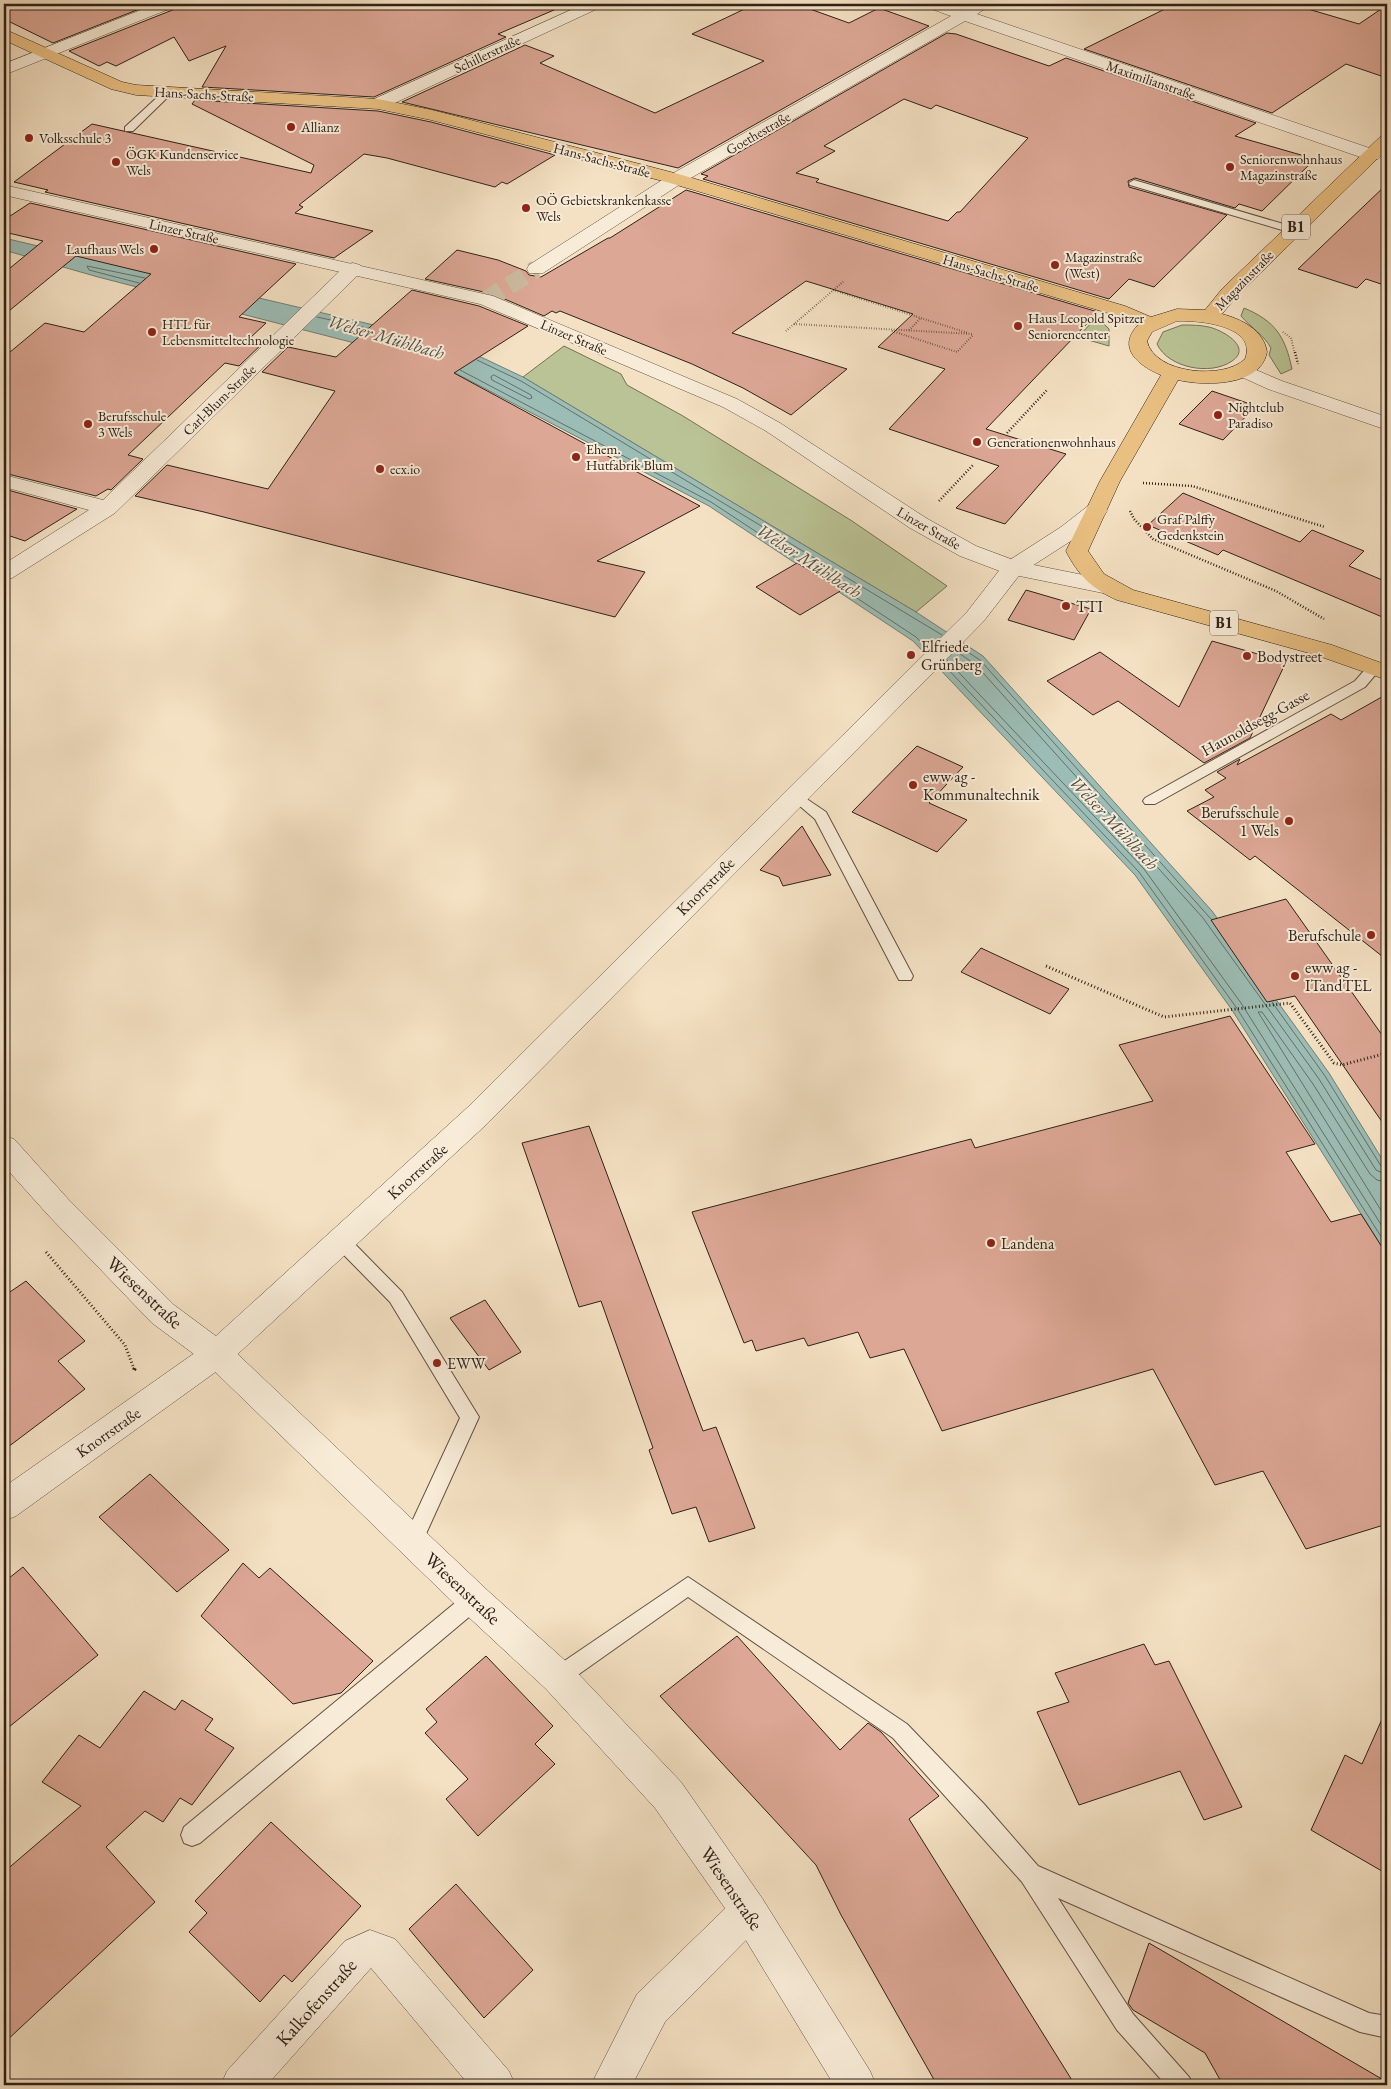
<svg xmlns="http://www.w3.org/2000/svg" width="1391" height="2089" font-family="'EB Garamond',serif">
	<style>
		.green { fill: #bac395; stroke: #747256 }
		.water { fill: #9cbdb5; stroke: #707f76 }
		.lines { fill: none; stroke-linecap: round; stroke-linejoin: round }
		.shore { stroke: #656f66; stroke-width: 1 }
		.building { fill: #dca795; stroke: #2e2118; fill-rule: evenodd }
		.minor-tunnel { stroke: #ccbba1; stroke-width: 18; stroke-dasharray: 18 9; stroke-linecap: butt }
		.service-casing { stroke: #605143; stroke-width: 2 }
		.minor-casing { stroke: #605143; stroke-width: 1 }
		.tertiary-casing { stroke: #605143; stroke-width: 1 }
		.primary-casing { stroke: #2e2118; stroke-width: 1 }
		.path-far3 { stroke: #2e2118; stroke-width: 2; stroke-dasharray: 0.5 2; stroke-linecap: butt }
		.path-far2 { stroke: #2e2118; stroke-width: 2.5; stroke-dasharray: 1 2; stroke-linecap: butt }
		.path-far1 { stroke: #2e2118; stroke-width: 3; stroke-dasharray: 1 2.5; stroke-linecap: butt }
		.path { stroke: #2e2118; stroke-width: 4; stroke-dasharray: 2 3; stroke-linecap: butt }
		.service { fill: #f8ecd8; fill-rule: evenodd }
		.minor { fill: #f8ecd8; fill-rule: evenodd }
		.tertiary { fill: #f8ecd8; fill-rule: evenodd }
		.primary { fill: #eac082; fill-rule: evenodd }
		.poi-dot { fill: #8f2418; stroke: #f8ecd8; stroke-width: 2 }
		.labels { text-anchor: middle; stroke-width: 4; stroke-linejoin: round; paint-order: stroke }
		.far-street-label { font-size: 14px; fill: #2e2118; stroke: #f8ecd8 }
		.far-poi-label { font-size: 14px; fill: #2e2118; stroke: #f8ecd8; text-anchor: start }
		.shield { fill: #f8ecd8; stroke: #6b5e52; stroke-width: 1 }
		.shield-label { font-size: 15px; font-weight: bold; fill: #2e2118 }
		.poi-label { font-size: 16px; fill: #2e2118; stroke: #f8ecd8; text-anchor: start }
		.street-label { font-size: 16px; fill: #2e2118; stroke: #f8ecd8 }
		.water-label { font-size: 18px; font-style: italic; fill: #4f5047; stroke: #f8ecd8 }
		.near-street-label { font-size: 19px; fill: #2e2118; stroke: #f8ecd8 }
	</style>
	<rect width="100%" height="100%" fill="#f4e1c3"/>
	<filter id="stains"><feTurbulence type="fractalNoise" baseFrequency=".004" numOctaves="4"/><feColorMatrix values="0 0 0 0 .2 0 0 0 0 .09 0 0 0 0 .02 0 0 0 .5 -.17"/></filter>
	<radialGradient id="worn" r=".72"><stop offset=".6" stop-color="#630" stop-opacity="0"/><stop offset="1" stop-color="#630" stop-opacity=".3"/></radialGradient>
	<g class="green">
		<path d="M1244 308C1275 321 1285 336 1292 369L1281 374 1269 355 1271 348C1264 335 1251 328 1241 316Z"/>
		<path d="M1095 319 1101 321 1109 329V346L1078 337Z"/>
		<path d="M1182 325C1191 325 1200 325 1209 327 1222 330 1253 347 1232 361 1211 376 1168 368 1157 344L1163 332Z"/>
		<path d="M564 346 621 374 627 385 683 416 852 521 947 586 916 612 523 377Z"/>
	</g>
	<path class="water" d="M4 238 378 326 464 349 523 377 916 612 983 656 1212 911 1329 1073 1387 1167V1255L1232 1010 1135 875 913 641 709 506 440 365 98 277 4 250Z"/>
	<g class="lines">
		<g class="shore">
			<path d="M139 283 89 270 87 266 145 278"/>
			<path d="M317 317 367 328"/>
			<path d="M477 360 521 381 942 635"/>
			<path d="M460 370 711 502 916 637 928 649"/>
			<path d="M494 375 531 395 532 398 529 399 492 380 491 377Z"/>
			<path d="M960 647 980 660 1211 919"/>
			<path d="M956 651 976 665 1203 918 1319 1079 1376 1170 1387 1175"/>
			<path d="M947 660 1144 869 1241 1003 1387 1234"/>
			<path d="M943 664 1139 872 1236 1007 1387 1246"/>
			<path d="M1272 1002 1325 1076 1381 1166 1387 1169"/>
			<path d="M1387 1182 1377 1180 1370 1174 1313 1084 1262 1012H1258L1387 1220"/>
		</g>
	</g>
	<g class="building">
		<path d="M4 4H152L53 43 4 19Z"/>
		<path d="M179 4H568L498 34 506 37 374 97 202 87 226 46 189 61 174 37 116 66 107 62 99 66 69 51 175 9Z"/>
		<path d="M755 4H796L849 23 879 8 929 26 678 168 402 102 525 45 554 56 540 63 655 113 764 61 692 34Z"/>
		<path d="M1175 4H1291L1359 24 1387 5V78L1346 64 1272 113 1084 49Z"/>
		<path d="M947 33 956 34 1049 66 1066 58 1256 123 1235 136 1315 159 1262 211 1239 204 1235 208 1135 178 1128 181 1129 187 1227 215 1154 287 1129 279 1109 299 703 179 708 176 701 174ZM904 99 931 109 936 105 1028 138 960 212H957L948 221 816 182 819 179 796 173 835 151 824 146Z"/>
		<path d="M195 100 378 111 431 122 555 155 507 184 502 182 495 187 387 158 364 154 299 205 303 207 295 213 373 231 334 258 45 192 48 190 14 182 92 124 311 173 314 165 192 104Z"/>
		<path d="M1387 184V286L1366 279 1357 288 1298 269Z"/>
		<path d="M686 190 1098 312 986 429 1066 454 1005 524 956 508 999 466 889 429 945 369 878 347 913 314 806 281 732 333 847 369 791 415 743 388 692 364 560 311 556 313 552 311 544 316 493 294 425 279 457 250 498 260 526 271 529 275 541 277 608 238H610Z"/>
		<path d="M30 203 296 264 239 317 266 323 249 339 264 342 239 366 225 363 128 455 143 459 111 490 108 489 96 496 4 473V357L45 323 84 332 151 274 76 256 4 315V273L43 241 4 232V220Z"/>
		<path d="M412 290 479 306 528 326 454 373 700 506 597 561 645 572 615 617 204 512 135 496 167 465 268 489 335 391 262 372 288 347 336 357Z"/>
		<path d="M1212 391 1256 406 1223 440 1179 424Z"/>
		<path d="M4 489 77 509 25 541 4 534Z"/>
		<path d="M1183 493 1300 542 1312 530 1364 551 1349 566 1387 582V619L1223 550 1218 555 1148 525Z"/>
		<path d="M797 563 842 590 800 615 756 587Z"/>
		<path d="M1026 590 1091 609 1074 640 1008 620Z"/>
		<path d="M1212 641 1286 662 1250 738 1204 763 1118 701 1093 715 1047 681 1100 652 1179 707Z"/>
		<path d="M1387 694V960L1255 856 1250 860 1187 811 1214 797 1205 790 1226 778 1217 772 1240 759 1237 765 1331 714 1341 720Z"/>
		<path d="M917 746 963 767 929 803 967 820 937 852 852 812Z"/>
		<path d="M802 826 831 875 783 886 779 877 760 870Z"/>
		<path d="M1286 899 1387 1042V1129L1295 996 1267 1002 1211 920Z"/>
		<path d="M981 948 1069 989 1050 1014 961 972Z"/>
		<path d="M1230 1016 1315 1144 1286 1152 1331 1222 1361 1214 1387 1255V1524L1306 1549 1263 1471 1215 1485 1153 1369 942 1431 904 1349 870 1358 858 1332 808 1346 804 1338 756 1351 752 1340 744 1343 692 1212 971 1139 975 1148 1153 1101 1119 1045Z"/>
		<path d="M589 1126 703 1431 716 1427 755 1528 709 1542 696 1507 672 1514 649 1450 653 1448 601 1301 579 1307 522 1143Z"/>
		<path d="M26 1281 85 1341 58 1361 85 1389 4 1450V1296Z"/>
		<path d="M485 1300 521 1352 489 1370 450 1318Z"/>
		<path d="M150 1474 229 1550 177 1592 99 1517Z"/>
		<path d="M243 1563 259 1578 270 1568 373 1661 341 1693 293 1704 201 1616Z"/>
		<path d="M23 1567 98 1655 4 1731V1582Z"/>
		<path d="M737 1636 840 1750 868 1723 881 1732 939 1796 909 1819 1075 2085H937L841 1915 816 1865 660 1696Z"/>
		<path d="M1144 1644 1155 1665 1169 1661 1242 1807 1204 1820 1180 1771 1079 1805 1037 1712 1069 1702 1055 1673Z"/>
		<path d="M486 1656 553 1726 535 1744 555 1764 478 1836 446 1799 468 1779 425 1733 437 1722 426 1709Z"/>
		<path d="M144 1691 175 1710 182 1700 213 1719 205 1730 234 1748 192 1805 180 1798 163 1822 145 1811 106 1847 155 1902 4 2043V1872L81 1806 42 1782 79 1735 100 1748Z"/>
		<path d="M1387 1708V1874L1311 1830 1345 1755 1362 1764Z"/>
		<path d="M271 1822 361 1906 292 1982 284 1975 260 2002 189 1932 207 1913 195 1901Z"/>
		<path d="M456 1884 533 1970 484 2018 409 1929Z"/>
		<path d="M1149 1943 1387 2082V2085H1223L1205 2053 1133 2010 1128 2003Z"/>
	</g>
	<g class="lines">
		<path class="minor-tunnel" d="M486 300 536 269"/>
		<defs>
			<g id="service">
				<path d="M164 91 172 93 133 131H125V127Z"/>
				<path d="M1134 180 1297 228 1298 230 1293 233 1289 232 1130 185 1129 183Z"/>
				<path d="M1374 664 1381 668 1365 687 1155 804H1145L1143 801 1145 798 1355 681 1369 665Z"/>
				<path d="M795 791 826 812 913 976 911 980H899L815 819 788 796Z"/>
				<path d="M341 1234 347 1236 402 1292 479 1417 420 1547 413 1550 406 1547 403 1541 460 1418 390 1302 335 1246 332 1241 335 1236Z"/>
				<path d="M688 1577 907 1724 984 1804 1038 1866 1369 2013 1387 2016V2038L1360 2032 1058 1898 1133 2014 1189 2077 1193 2085H1166L1117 2030 1022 1882 893 1738 688 1597 565 1684 558 1687 551 1684 548 1677 551 1670Z"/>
				<path d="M474 1591 481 1593 484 1600 481 1607 200 1843 192 1846 184 1843 181 1835 184 1827 467 1593Z"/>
			</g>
			<g id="minor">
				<path d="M156 4H177L174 7 4 75V64Z"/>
				<path d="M584 4H604L601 7 384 108H372L370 104 372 100Z"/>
				<path d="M923 4H945L963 10 973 4H992L977 14 1378 151 1381 155 1378 159H1366L965 21 682 183 543 273H529L527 269 529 265 670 175 951 16 926 7Z"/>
				<path d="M353 263 360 265 362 269 360 273 115 513 12 578 4 580V564L89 510 4 487V475L103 500 346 265Z"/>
				<path d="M1096 505 1104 506 1107 511 1104 516 1077 537 1021 573 983 622 488 1123 228 1363 16 1516 4 1521V1487L206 1345 468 1107 967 612 1005 563 1061 527 1088 506Z"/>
				<path d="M749 1892 762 1898 768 1911 762 1924 665 2022 632 2085H591L637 1994 736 1898Z"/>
				<path d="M370 1930 395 1939 509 2071 515 2085H469L371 1968 267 2085H221L227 2071 345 1941Z"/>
			</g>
			<g id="tertiary">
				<path d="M4 185 493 296 737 399 780 423 926 518 976 546 1019 562 1103 579 1111 581 1114 586 1111 591 1103 593 1005 573 960 556 910 528 766 431 723 407 480 304 4 195Z"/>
				<path d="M1242 364 1282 381 1387 417V430L1268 389 1235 374 1232 370 1235 366Z"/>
				<path d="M4 1136 14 1139 69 1200 174 1305 228 1345 486 1589 570 1665 681 1782 762 1898 870 2071 876 2085H834L736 1924 655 1808 546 1689 462 1611 206 1363 152 1323 49 1216 4 1166Z"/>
			</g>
			<path id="primary" d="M4 29 122 82 136 85 378 99 432 110 682 175 1125 306 1151 317 1177 309 1205 310 1222 289 1381 136 1387 135V149L1236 297 1222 314C1241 319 1264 330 1267 352 1261 387 1204 386 1178 380L1120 481 1088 551 1104 574 1133 590 1332 645 1387 665V680L1316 655 1117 600C1092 589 1078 575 1066 551L1100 481 1161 375C1139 366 1116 348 1138 325L1111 314 670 183 431 120 378 109 136 95 111 89 4 40ZM1177 321C1197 320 1258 325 1245 359 1224 380 1154 374 1147 341L1152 332Z"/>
		</defs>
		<use href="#service" class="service-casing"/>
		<use href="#minor" class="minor-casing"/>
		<use href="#tertiary" class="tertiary-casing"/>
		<use href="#primary" class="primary-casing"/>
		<g class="path-far3">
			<path d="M196 9 209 4"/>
			<path d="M833 290 968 333"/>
			<path d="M794 324 973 334"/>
			<path d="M909 330 921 318"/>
			<path d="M786 331 844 281"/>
			<path d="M892 331 957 352 973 335"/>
			<path d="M1283 332 1291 338 1295 354"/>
		</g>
		<g class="path-far2">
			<path d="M1295 352 1298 364"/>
			<path d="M1007 433 1047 390"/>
			<path d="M1143 483 1192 486 1325 527"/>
			<path d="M939 501 973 465"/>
			<path d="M1130 511 1134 519 1153 539 1276 591 1324 619"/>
		</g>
		<g class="path-far1">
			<path d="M1046 966 1164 1017 1290 1003 1334 1063 1342 1065 1387 1053"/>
			<path d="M46 1252 125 1345 134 1369"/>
		</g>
		<path class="path" d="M134 1370 135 1368"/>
		<use href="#service" class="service"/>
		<use href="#minor" class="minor"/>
		<use href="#tertiary" class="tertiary"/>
		<use href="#primary" class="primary"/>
	</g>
	<g class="poi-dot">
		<circle cx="291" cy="127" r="5"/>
		<circle cx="29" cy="138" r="5"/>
		<circle cx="116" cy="162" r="5"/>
		<circle cx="1230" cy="167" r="5"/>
		<circle cx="526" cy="208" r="5"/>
		<circle cx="154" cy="249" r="5"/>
		<circle cx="1055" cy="265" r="5"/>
		<circle cx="1018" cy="326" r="5"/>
		<circle cx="152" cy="332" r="5"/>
		<circle cx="1218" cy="415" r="5"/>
		<circle cx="88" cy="424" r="5"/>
		<circle cx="977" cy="442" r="5"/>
		<circle cx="576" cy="457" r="5"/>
		<circle cx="380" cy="469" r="5"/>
		<circle cx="1147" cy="527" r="5"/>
		<circle cx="1066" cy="606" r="5"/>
		<circle cx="911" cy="655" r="5"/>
		<circle cx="1247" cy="656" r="5"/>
		<circle cx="913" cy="785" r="5"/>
		<circle cx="1289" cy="821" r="5"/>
		<circle cx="1371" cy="935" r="5"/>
		<circle cx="1295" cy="976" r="5"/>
		<circle cx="991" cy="1243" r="5"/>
		<circle cx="437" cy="1363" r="5"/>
	</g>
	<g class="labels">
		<g class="far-street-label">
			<text transform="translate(487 54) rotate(-25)" y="5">Schillerstraße</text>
			<text transform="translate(1151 80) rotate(19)" y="5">Maximilianstraße</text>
			<text transform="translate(204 94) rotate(3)" y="5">Hans-Sachs-Straße</text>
			<text transform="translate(758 133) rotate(-30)" y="5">Goethestraße</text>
			<text transform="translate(602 160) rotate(15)" y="5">Hans-Sachs-Straße</text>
			<text transform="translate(184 231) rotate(13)" y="5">Linzer Straße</text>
			<text transform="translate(991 273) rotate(17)" y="5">Hans-Sachs-Straße</text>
			<text transform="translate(1244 280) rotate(-46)" y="5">Magazinstraße</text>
			<text transform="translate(574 337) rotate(23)" y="5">Linzer Straße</text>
			<text transform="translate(219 400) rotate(-44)" y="5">Carl-Blum-Straße</text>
			<text transform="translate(929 528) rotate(30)" y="5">Linzer Straße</text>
		</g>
		<g class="far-poi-label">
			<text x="301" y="132">Allianz</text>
			<text x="39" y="143">Volksschule 3</text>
			<text x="126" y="159">ÖGK Kundenservice<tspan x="126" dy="16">Wels</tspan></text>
			<text x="1240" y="164">Seniorenwohnhaus<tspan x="1240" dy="16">Magazinstraße</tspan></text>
			<text x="536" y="205">OÖ Gebietskrankenkasse<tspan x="536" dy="16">Wels</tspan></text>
			<text x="144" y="254" text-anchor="end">Laufhaus Wels</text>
			<text x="1065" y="262">Magazinstraße<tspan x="1065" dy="16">(West)</tspan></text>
			<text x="1028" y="323">Haus Leopold Spitzer<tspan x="1028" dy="16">Seniorencenter</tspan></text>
			<text x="162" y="329">HTL für<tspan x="162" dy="16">Lebensmitteltechnologie</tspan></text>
			<text x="1228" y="412">Nightclub<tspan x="1228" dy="16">Paradiso</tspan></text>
			<text x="98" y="421">Berufsschule<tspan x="98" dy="16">3 Wels</tspan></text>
			<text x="987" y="447">Generationenwohnhaus</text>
			<text x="586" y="454">Ehem.<tspan x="586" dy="16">Hutfabrik Blum</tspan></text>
			<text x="390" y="474">ecx.io</text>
			<text x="1157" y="524">Graf Palffy<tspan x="1157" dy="16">Gedenkstein</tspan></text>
		</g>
		<g class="shield">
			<rect x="1282" y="214.5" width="28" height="25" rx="4"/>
			<rect x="1210" y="610.5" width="28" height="25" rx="4"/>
		</g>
		<g class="shield-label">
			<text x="1296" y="232">B1</text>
			<text x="1224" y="628">B1</text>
		</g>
		<g class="poi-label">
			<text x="1076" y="612">TTI</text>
			<text x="921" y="652">Elfriede<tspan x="921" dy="18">Grünberg</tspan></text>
			<text x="1257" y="662">Bodystreet</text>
			<text x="923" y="782">eww ag -<tspan x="923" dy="18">Kommunaltechnik</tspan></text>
			<text x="1279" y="818" text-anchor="end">Berufsschule<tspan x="1279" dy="18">1 Wels</tspan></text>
			<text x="1361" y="941" text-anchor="end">Berufschule</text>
			<text x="1305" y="973">eww ag -<tspan x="1305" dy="18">ITandTEL</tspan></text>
			<text x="1001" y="1249">Landena</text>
			<text x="447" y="1369">EWW</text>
		</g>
		<g class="street-label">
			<text transform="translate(1255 722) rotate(-29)" y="6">Haunoldsegg-Gasse</text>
			<text transform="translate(705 886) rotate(-45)" y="6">Knorrstraße</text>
			<text transform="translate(417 1171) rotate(-42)" y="6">Knorrstraße</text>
			<text transform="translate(108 1432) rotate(-35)" y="6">Knorrstraße</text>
		</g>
		<g class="water-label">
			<text transform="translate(386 337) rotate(16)" y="6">Welser Mühlbach</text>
			<text transform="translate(809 561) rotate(33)" y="6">Welser Mühlbach</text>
			<text transform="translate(1114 823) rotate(47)" y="6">Welser Mühlbach</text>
		</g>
		<g class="near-street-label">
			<text transform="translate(145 1292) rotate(43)" y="7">Wiesenstraße</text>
			<text transform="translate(463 1588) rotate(43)" y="7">Wiesenstraße</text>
			<text transform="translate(732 1888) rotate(56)" y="7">Wiesenstraße</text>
			<text transform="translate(316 2002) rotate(-48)" y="7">Kalkofenstraße</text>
		</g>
	</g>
	<rect width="1391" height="2089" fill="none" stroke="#f4e1c3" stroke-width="20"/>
	<rect x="5" y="5" width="1381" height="2079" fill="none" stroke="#2e2118" stroke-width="2.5"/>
	<rect x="10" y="10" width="1371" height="2069" fill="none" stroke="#2e2118"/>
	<rect width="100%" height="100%" filter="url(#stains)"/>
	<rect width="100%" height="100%" fill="url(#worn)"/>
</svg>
